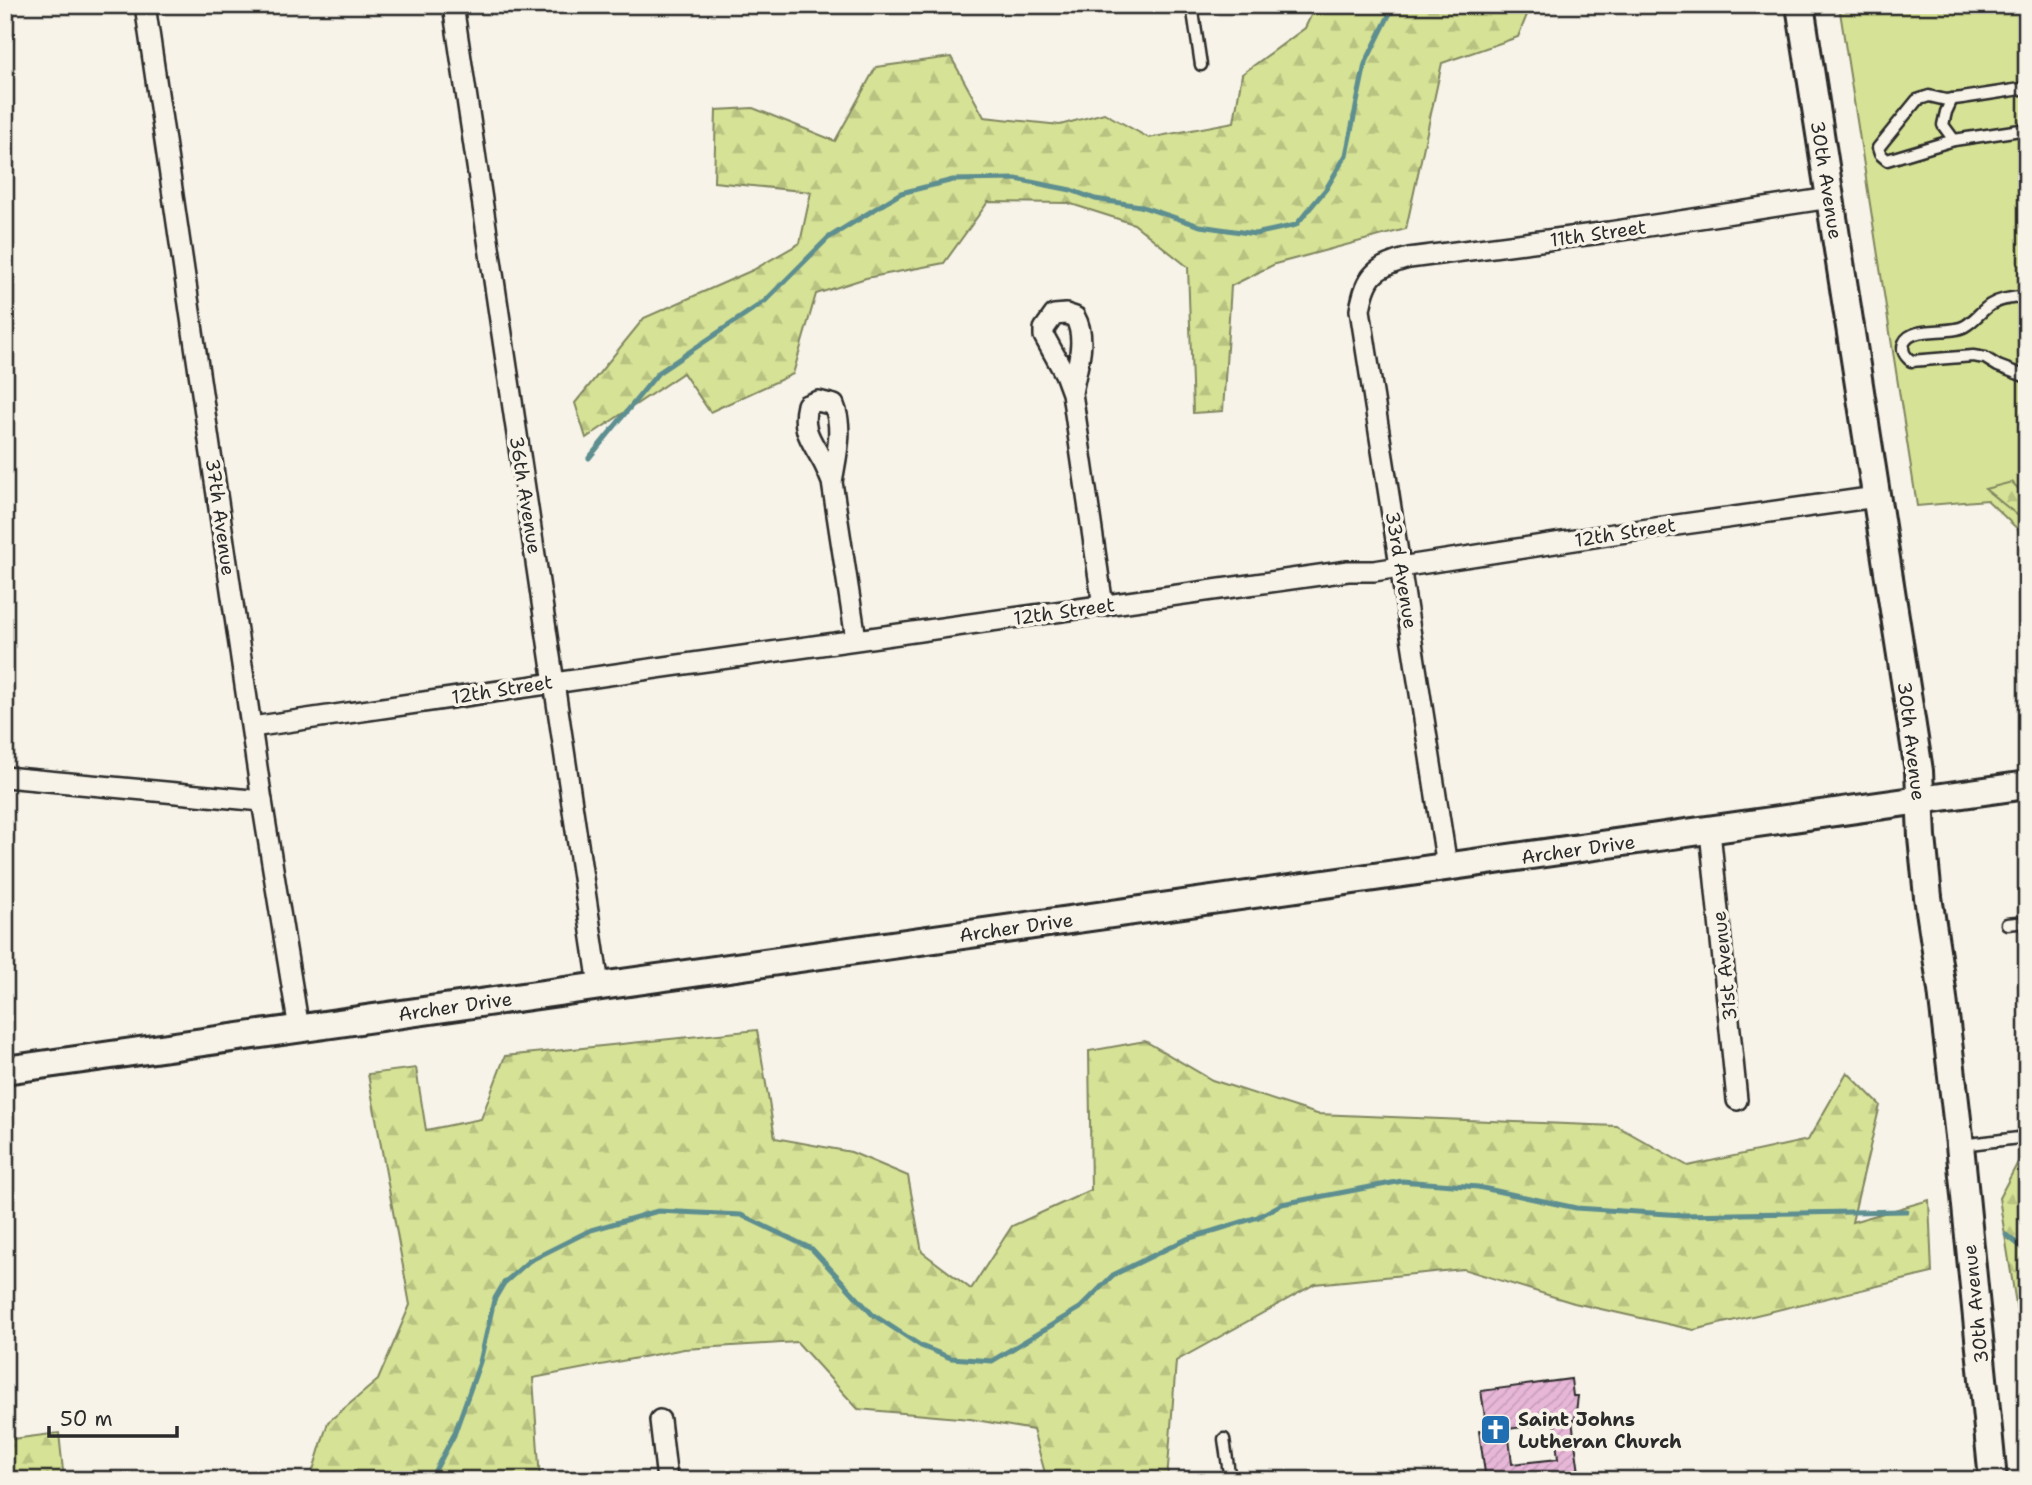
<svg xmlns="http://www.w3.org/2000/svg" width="2032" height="1485" font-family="'Shantell Sans',sans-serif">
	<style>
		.grass { fill: #d6e295; stroke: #808660; stroke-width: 2 }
		.forest { fill: url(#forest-firs); stroke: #808660; stroke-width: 2 }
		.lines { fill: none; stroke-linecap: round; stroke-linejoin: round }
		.stream { stroke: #5d8e90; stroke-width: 5 }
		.building { fill: url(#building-hatch); stroke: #2b2b2b; stroke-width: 2; fill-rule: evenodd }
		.lane-casing { stroke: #2b2b2b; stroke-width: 15 }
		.street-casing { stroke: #2b2b2b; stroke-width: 24 }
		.secondary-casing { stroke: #2b2b2b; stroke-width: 32 }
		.lane { stroke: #f7f3e8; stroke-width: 10 }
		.street { stroke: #f7f3e8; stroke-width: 19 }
		.secondary { stroke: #f7f3e8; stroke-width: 26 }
		.labels { text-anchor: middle; stroke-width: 7; stroke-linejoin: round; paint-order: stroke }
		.street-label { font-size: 19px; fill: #2b2b2b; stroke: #f7f3e8 }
		.poi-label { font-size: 19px; font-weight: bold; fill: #2b2b2b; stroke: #f7f3e8; text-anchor: start }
	</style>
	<defs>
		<pattern id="forest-firs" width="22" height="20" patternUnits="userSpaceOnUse" patternTransform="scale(1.75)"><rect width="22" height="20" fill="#d6e295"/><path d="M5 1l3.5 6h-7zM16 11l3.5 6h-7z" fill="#b8c281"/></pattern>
		<pattern id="building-hatch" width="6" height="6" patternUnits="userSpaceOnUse" patternTransform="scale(1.75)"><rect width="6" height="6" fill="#e8b7d8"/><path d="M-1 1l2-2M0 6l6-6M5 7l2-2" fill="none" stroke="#c79eba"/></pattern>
	</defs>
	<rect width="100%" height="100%" fill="#f7f3e8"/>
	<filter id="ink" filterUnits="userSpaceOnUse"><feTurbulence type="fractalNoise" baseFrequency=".0143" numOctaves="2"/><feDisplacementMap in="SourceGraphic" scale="14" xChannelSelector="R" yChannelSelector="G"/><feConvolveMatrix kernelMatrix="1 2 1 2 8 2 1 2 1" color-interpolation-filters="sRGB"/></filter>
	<g filter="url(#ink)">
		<path class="grass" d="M1839 5H2027V538L1987 500 1917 506Z"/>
		<g class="forest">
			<path d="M1316 5H1531L1518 37 1442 63 1406 229 1275 264 1231 286 1223 411 1193 413 1188 267 1134 224 1068 203 988 202 944 263 866 278 816 294 793 374 710 412 683 373 586 438 575 403 644 318 753 270 800 243 811 192 714 182 716 110 753 108 835 141 876 67 951 57 984 117 1060 125 1104 113 1149 138 1234 122 1242 74 1305 28Z"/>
			<path d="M2012 482 2027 498V523L1985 489Z"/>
			<path d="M757 1030 775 1138 851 1152 908 1176 922 1252 971 1289 1012 1226 1091 1190 1089 1051 1145 1041 1212 1080 1317 1114 1617 1126 1688 1166 1808 1140 1847 1072 1880 1105 1852 1222 1929 1200 1932 1273 1694 1330 1574 1303 1463 1269 1315 1284 1176 1361 1167 1480H1047L1033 1430 970 1419 858 1409 797 1342 684 1349 533 1378 540 1480H310L328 1422 378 1380 410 1305 368 1074 416 1068 426 1130 481 1119 505 1056Z"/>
			<path d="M2024 1151 2027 1152V1373L1999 1198Z"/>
			<path d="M59 1433 64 1480H5V1440Z"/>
		</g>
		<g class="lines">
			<g class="stream">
				<path d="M589 458 658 373 765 301 828 238 901 193 953 180 1016 179 1071 190 1095 199 1140 206 1200 226 1255 234 1296 225 1326 189 1346 155 1365 64 1394 5"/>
				<path d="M2006 1235 2027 1251"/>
				<path d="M430 1480 454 1435 480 1362 494 1300 504 1283 529 1261 591 1230 658 1211 741 1215 812 1249 872 1314 921 1346 951 1358 992 1361 1080 1308 1113 1275 1187 1239 1258 1217 1282 1204 1402 1181 1478 1187 1576 1208 1683 1215 1907 1211"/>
			</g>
		</g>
		<path class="building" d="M1571 1379 1573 1396H1578L1575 1420H1572L1580 1480H1486L1479 1431 1487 1430 1481 1391ZM1554 1423 1558 1459 1512 1464 1508 1429Z"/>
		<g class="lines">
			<defs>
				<g id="lane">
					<path d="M1192 5 1201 65"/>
					<path d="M2027 88 1962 98 1946 100 1929 96 1917 100 1878 148 1880 154 1887 160 1954 140 2027 129"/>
					<path d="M1952 99 1946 112 1943 125 1954 140"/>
					<path d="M2027 296C2014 298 2001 298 1990 305 1981 311 1974 321 1965 326 1950 335 1911 325 1904 343 1901 351 1905 356 1911 361L1973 356 1985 358 1998 366 2027 377"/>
					<path d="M2007 924 2027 922"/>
					<path d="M1961 1145 2027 1137"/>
					<path d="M1224 1439 1230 1480"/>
				</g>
				<g id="street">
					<path d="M145 5 262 801 299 1029"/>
					<path d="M453 5 599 985"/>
					<path d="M1072 393C1076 368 1088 340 1075 317L1066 314 1054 315 1044 329V336L1065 374 1072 393 1103 606"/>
					<path d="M832 482C836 457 844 429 834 405L818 401 807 405C801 430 811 440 822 460 826 467 829 475 832 482L856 639"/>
					<path d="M252 727C617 672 982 623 1348 571H1374L1620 533 1876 497"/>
					<path d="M5 777 262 801"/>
					<path d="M1710 831 1737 1100"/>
					<path d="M1447 866 1360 310C1366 275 1375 267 1409 258L1609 232 1830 198"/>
					<path d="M660 1420 667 1480"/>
				</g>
				<g id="secondary">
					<path d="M1800 5 1919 771 1922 837 1928 897 1942 990 1960 1145 1993 1480"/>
					<path d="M5 1070 2027 785"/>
				</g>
			</defs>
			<use href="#lane" class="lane-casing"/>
			<use href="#street" class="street-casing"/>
			<use href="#secondary" class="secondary-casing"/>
			<use href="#lane" class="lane"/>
			<use href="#street" class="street"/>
			<use href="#secondary" class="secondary"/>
		</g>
	</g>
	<defs>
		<symbol id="church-square" viewBox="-11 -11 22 22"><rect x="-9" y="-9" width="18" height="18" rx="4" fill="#1f6fb2" stroke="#f7f3e8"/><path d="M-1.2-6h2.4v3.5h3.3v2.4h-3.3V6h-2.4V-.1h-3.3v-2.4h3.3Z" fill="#fff"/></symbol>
	</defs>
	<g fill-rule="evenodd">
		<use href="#church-square" x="1478" y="1412" width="35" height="35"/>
	</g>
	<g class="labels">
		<g class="street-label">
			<text transform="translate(1827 180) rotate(81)" y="7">30th Avenue</text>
			<text transform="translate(1598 233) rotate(-8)" y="7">11th Street</text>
			<text transform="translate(526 495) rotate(81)" y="7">36th Avenue</text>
			<text transform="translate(221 517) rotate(82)" y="7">37th Avenue</text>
			<text transform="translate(1625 532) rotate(-9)" y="7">12th Street</text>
			<text transform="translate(1402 570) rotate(81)" y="7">33rd Avenue</text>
			<text transform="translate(1064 611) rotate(-8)" y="7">12th Street</text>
			<text transform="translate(502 689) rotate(-9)" y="7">12th Street</text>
			<text transform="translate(1912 741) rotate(83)" y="7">30th Avenue</text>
			<text transform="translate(1578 849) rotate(-8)" y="7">Archer Drive</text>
			<text transform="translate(1016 927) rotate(-8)" y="7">Archer Drive</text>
			<text transform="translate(1724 966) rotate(-96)" y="7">31st Avenue</text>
			<text transform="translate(455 1006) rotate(-8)" y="7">Archer Drive</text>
			<text transform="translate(1975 1304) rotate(-96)" y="7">30th Avenue</text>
		</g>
		<g class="poi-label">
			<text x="1518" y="1426">Saint Johns<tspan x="1518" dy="22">Lutheran Church</tspan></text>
		</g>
	</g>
	<rect width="2032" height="1485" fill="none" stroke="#f7f3e8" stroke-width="28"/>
	<rect x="14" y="14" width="2004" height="1457" fill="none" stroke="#2b2b2b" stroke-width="2.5" filter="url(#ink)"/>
	<path d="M49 1426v10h128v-10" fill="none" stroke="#2b2b2b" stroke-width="3.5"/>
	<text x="60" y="1426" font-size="21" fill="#2b2b2b" stroke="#f7f3e8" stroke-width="5" paint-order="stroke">50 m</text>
</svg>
